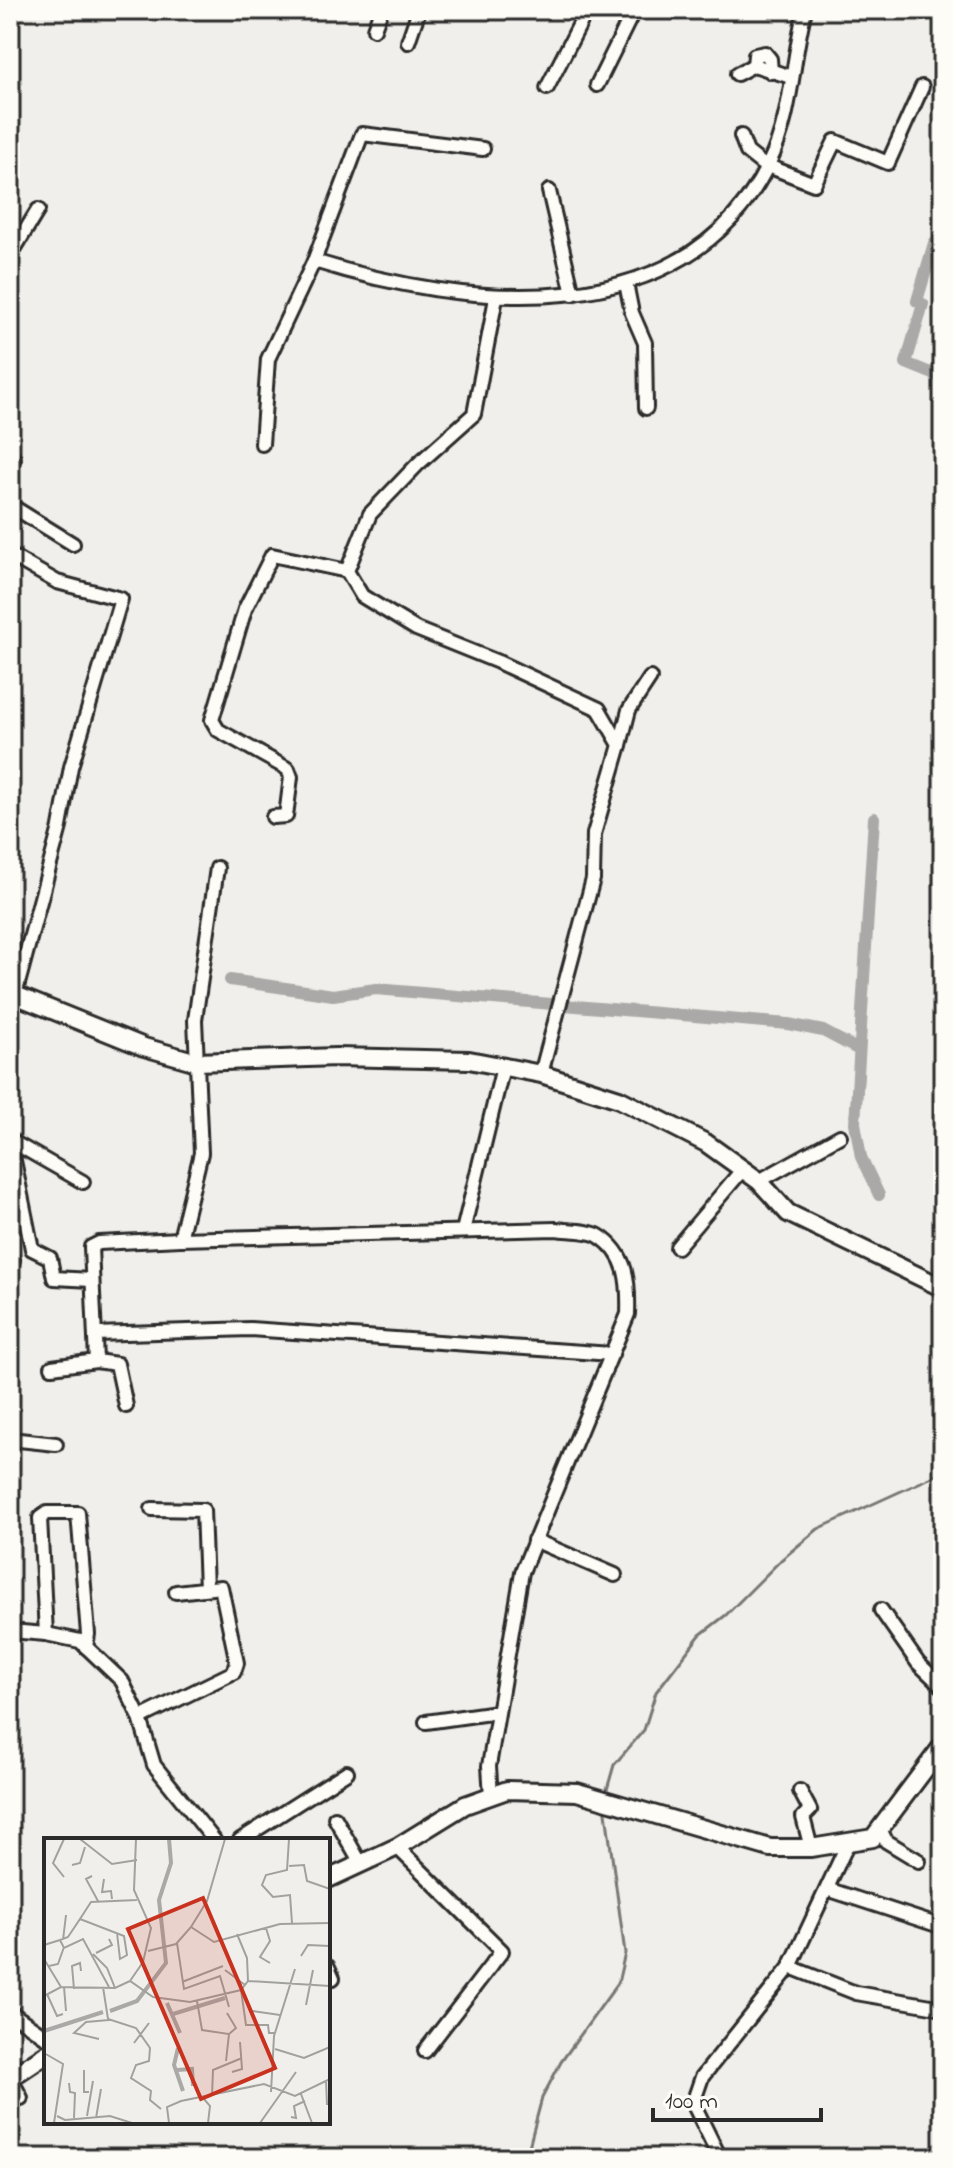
<svg xmlns="http://www.w3.org/2000/svg" width="953" height="2168" font-family="'Indie Flower',sans-serif">
	<style>
		.lines { fill: none; stroke-linecap: round; stroke-linejoin: round }
		.stream { stroke: #777775; stroke-width: 3 }
		.canal { stroke: #aaa9a7; stroke-width: 12 }
		.street-casing { stroke: #2b2b2b; stroke-width: 18 }
		.secondary-casing { stroke: #2b2b2b; stroke-width: 22 }
		.street { stroke: #fdfcf7; stroke-width: 12 }
		.secondary { stroke: #fdfcf7; stroke-width: 16 }
		.inset-river { fill: none; stroke: #aaa9a7; stroke-width: 4 }
		.inset-road { fill: none; stroke: #a1a19e; stroke-width: 2 }
		.view { fill: #c8321e; fill-opacity: 0.15; stroke: #c8321e; stroke-width: 4 }
		.inset-edge { fill: none; stroke: #2b2b2b; stroke-width: 4 }
	</style>
	<rect width="100%" height="100%" fill="#f0efeb"/>
	<filter id="ink" filterUnits="userSpaceOnUse"><feTurbulence type="fractalNoise" baseFrequency=".0125" numOctaves="2"/><feDisplacementMap in="SourceGraphic" scale="16" xChannelSelector="R" yChannelSelector="G"/><feConvolveMatrix kernelMatrix="1 2 1 2 8 2 1 2 1" color-interpolation-filters="sRGB"/></filter>
	<g filter="url(#ink)">
		<g class="lines">
			<g class="stream">
				<path d="M606 1793 614 1765 644 1730 656 1692 700 1635 726 1615 781 1560 818 1529 943 1472"/>
				<path d="M526 2158 542 2098 561 2062 618 1983 625 1953 605 1805"/>
			</g>
			<g class="canal">
				<path d="M943 236 934 243 917 301 923 304 906 363 943 378"/>
				<path d="M874 818 855 1123 861 1157 879 1195"/>
				<path d="M230 980 333 995 376 989 788 1024 823 1031 859 1050"/>
			</g>
			<defs>
				<g id="street">
					<path d="M374 29 381 10"/>
					<path d="M408 42 419 10"/>
					<path d="M754 65 755 55 765 53 770 59 771 72"/>
					<path d="M737 74 754 65 791 77"/>
					<path d="M597 85 634 10"/>
					<path d="M547 88 587 10"/>
					<path d="M741 136 747 152 767 168"/>
					<path d="M768 166 814 184 835 141 888 163 922 87"/>
					<path d="M549 191 573 294"/>
					<path d="M10 256 38 210"/>
					<path d="M314 261C464 308 686 334 769 163 792 117 792 59 805 10"/>
					<path d="M626 283 632 313 645 343 646 408"/>
					<path d="M496 298 474 414 418 464 370 514 347 571 362 596 416 629 498 662 599 709 620 745 594 834 593 879 541 1074"/>
					<path d="M262 444 268 359 314 261 362 134 483 149"/>
					<path d="M10 456 14 458"/>
					<path d="M10 505 73 544"/>
					<path d="M10 555 57 582 121 599 71 767 60 827 15 995"/>
					<path d="M620 745 629 710 650 678"/>
					<path d="M273 817 286 816 291 777 288 769 218 730 212 720 245 609 272 555 347 571"/>
					<path d="M217 868 195 1020 201 1153 180 1239 556 1229C568 1231 589 1230 599 1236 628 1254 629 1284 628 1314L522 1572 489 1766 491 1796"/>
					<path d="M10 1141 32 1249 50 1258 54 1278 92 1280"/>
					<path d="M13 1142 83 1182"/>
					<path d="M759 1181 840 1136"/>
					<path d="M463 1231 503 1067"/>
					<path d="M677 1247 743 1169"/>
					<path d="M10 1257 13 1260"/>
					<path d="M95 1334 250 1329 612 1354"/>
					<path d="M52 1367 96 1361"/>
					<path d="M126 1406 117 1364 96 1361 91 1247 99 1243 180 1239"/>
					<path d="M10 1439 56 1444"/>
					<path d="M152 1509 203 1510 206 1588"/>
					<path d="M534 1540 615 1575"/>
					<path d="M881 1610 918 1663 943 1687"/>
					<path d="M10 1631 46 1634 80 1641 122 1681 140 1718 154 1765 214 1840"/>
					<path d="M46 1634 40 1518 47 1513H78L88 1634 86 1647"/>
					<path d="M140 1718 234 1672 237 1663 221 1587 176 1592"/>
					<path d="M426 1722 497 1712"/>
					<path d="M800 1791 810 1810 803 1817 811 1848"/>
					<path d="M335 1818 361 1864"/>
					<path d="M881 1831 886 1841 919 1861"/>
					<path d="M240 1840 347 1772"/>
					<path d="M397 1847 502 1951 425 2051"/>
					<path d="M827 1889 943 1927"/>
					<path d="M328 1967 333 1978"/>
					<path d="M790 1967 856 1993 943 2008"/>
					<path d="M10 2012 46 2037"/>
					<path d="M10 2077 21 2098"/>
					<path d="M720 2158 693 2103 702 2077 790 1967 848 1843"/>
				</g>
				<g id="secondary">
					<path d="M10 996 15 995 144 1047 197 1062 336 1057 469 1060 541 1074 619 1099 706 1143 759 1181 788 1213 943 1288"/>
					<path d="M328 1879 397 1847 465 1805 507 1790 577 1792 770 1848H811L873 1838 943 1745"/>
					<path d="M10 2078 46 2054"/>
				</g>
			</defs>
			<use href="#street" class="street-casing"/>
			<use href="#secondary" class="secondary-casing"/>
			<use href="#street" class="street"/>
			<use href="#secondary" class="secondary"/>
		</g>
	</g>
	<g transform="translate(44 1838)">
		<rect width="286" height="286" fill="#f0efeb"/>
		<path class="inset-river" d="M123 165 136 195M66 173 93 163 122 125 115 62 127 25 125 1M129 176 181 160M0 193 59 174M134 210 130 227 139 253M133 232 148 231 149 248"/>
		<path class="inset-road" d="M20 1 9 25 20 39M36 1 68 26 93 22M245 1 243 32 222 37 218 47 229 59 246 57 248 85M28 27 36 25 41 9M245 28 260 27 263 43 286 51M48 38 42 41 54 63M60 41 58 54 67 53 68 61M36 81 47 64 93 62M147 89 170 104 236 86 286 85M222 90 226 103 216 119 226 125M193 96 203 120 204 143M16 102 24 99 36 81 80 98 83 117 76 121 73 95M19 102 22 77M133 105 140 151 176 138 185 169M0 107 16 102 20 110 39 101 65 149M104 113 132 106 147 89 163 63 181 1M52 115 68 107 65 101M49 116 63 130 71 150M257 118 264 107 286 108M0 121 17 149M5 128 14 126 20 109M181 132 201 147M86 143 99 124 107 90 90 52 92 1M138 144 179 128M20 149 22 173M59 149 64 181 92 190 106 210 105 223 92 227 87 240 107 253 106 262 117 271M30 151 28 128 36 125 37 133M197 152 202 187H224L225 195H231M3 156 13 178 19 176M0 158 17 149 71 150 86 143 109 159 146 164 197 152 204 143 286 148M153 163 158 192 185 196 182 223M262 167 269 132M209 173 236 177M183 175 192 190 185 196M55 201 30 195 42 184 65 182M90 205 105 185M231 211 260 220 286 209M0 215 19 226 10 285M40 232V254H45M188 234 198 231 196 204M282 242 283 267M25 245 26 254 31 255 30 280M227 254 230 198 251 131M257 256 268 285M168 258 169 232 198 220M160 261 166 268 164 285M13 278 21 282 66 278 88 285M43 278 49 243M247 279 252 280 250 268 261 263M52 280 57 251M125 285 123 269 137 263 220 246 251 258 286 241M216 285 252 234"/>
		<path class="view" d="M159 60 231 230 157 261 84 91Z"/>
		<rect width="286" height="286" class="inset-edge"/>
	</g>
	<rect width="953" height="2168" fill="none" stroke="#fdfcf7" stroke-width="40"/>
	<rect x="20" y="20" width="913" height="2128" fill="none" stroke="#2b2b2b" stroke-width="3" filter="url(#ink)"/>
	<path d="M653 2108v12h168v-12" fill="none" stroke="#2b2b2b" stroke-width="4"/>
	<text x="665" y="2108" font-size="24" fill="#2b2b2b" stroke="#fdfcf7" stroke-width="6" paint-order="stroke">100 m</text>
</svg>
